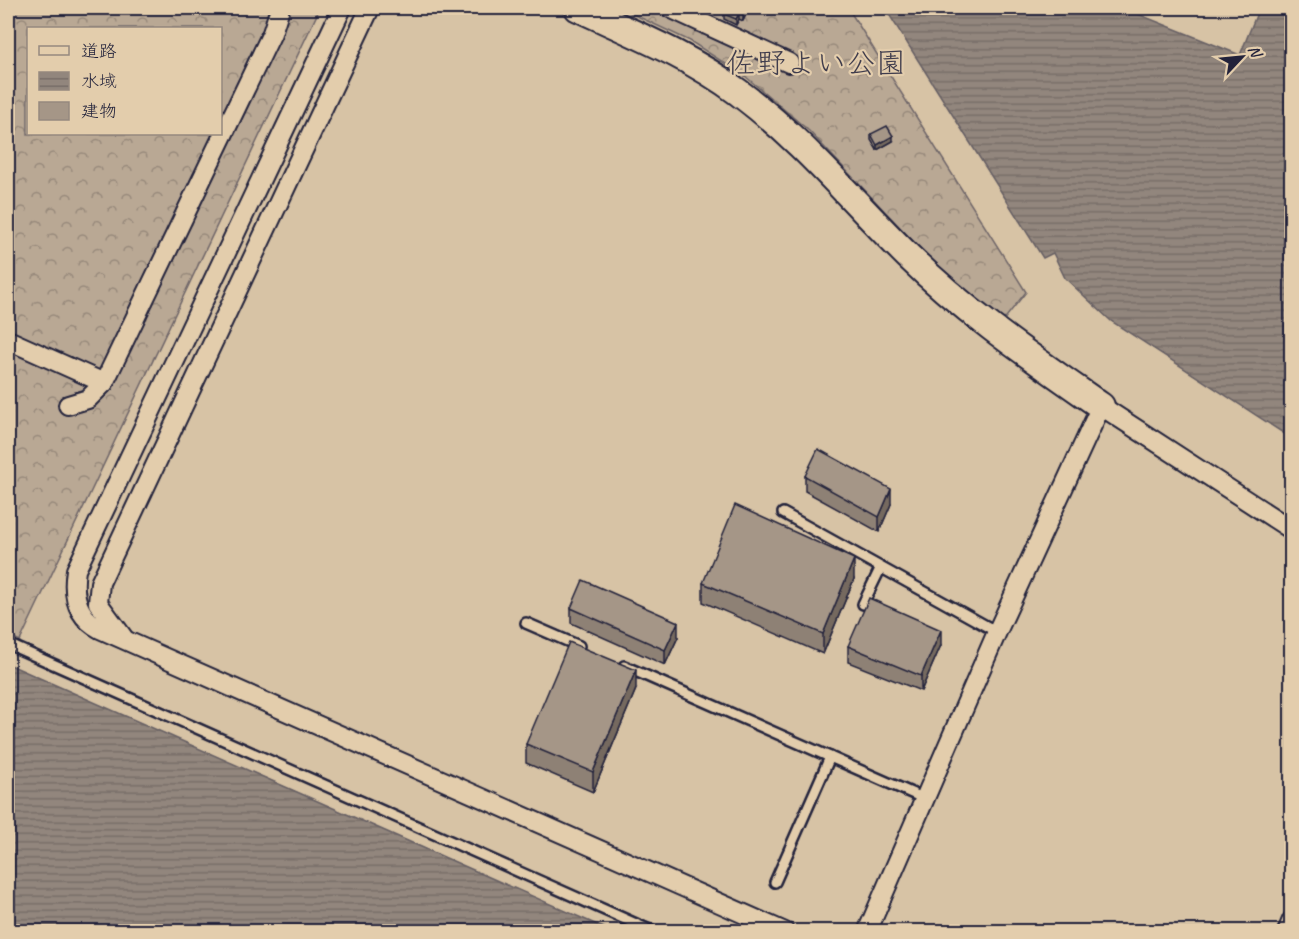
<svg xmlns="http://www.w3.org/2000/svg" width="1299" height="939" font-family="Caveat,'Klee One',sans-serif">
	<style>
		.forest { fill: url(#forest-crowns); stroke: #6e6568; stroke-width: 1.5; fill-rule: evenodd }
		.water { fill: url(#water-rules); stroke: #655e63; stroke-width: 1.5 }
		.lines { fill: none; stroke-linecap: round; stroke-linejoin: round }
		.lane-casing { stroke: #22223b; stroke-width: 14 }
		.street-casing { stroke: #22223b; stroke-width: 22 }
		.secondary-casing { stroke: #22223b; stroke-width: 30 }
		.lane { stroke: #e3cdac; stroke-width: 9 }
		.street { stroke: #e3cdac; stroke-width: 18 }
		.secondary { stroke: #e3cdac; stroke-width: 26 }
		.wall { fill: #8e8174; stroke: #22223b; stroke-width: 1.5 }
		.shaded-wall { fill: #74695e; stroke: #22223b; stroke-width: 1.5 }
		.building { fill: #a59687; stroke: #22223b; stroke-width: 1.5 }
		.labels { text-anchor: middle; stroke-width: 4.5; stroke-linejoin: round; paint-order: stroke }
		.park-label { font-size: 30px; fill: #403d4d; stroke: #e3cdac }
	</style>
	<defs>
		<pattern id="forest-crowns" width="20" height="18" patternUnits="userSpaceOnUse" patternTransform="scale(1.5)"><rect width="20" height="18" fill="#b9a894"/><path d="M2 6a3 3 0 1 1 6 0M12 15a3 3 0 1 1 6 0" fill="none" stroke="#96887a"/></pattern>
		<pattern id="water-rules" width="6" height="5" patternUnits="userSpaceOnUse" patternTransform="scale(1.5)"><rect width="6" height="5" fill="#92867d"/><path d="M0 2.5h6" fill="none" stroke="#776d68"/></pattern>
	</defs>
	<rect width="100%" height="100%" fill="#d7c3a5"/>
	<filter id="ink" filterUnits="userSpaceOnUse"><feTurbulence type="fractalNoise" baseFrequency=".0167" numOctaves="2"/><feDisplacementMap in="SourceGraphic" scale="12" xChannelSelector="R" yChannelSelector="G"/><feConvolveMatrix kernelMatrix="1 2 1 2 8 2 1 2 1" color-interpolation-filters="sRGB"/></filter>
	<g filter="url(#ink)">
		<g class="forest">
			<path d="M8 8H320L20 641 8 635ZM28 28H220V134H28Z"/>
			<path d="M620 8H848L1026 292 1003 321 929 258 809 131 745 76 690 41Z"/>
		</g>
		<g class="water">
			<path d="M885 8H1123L1240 55 1259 8H1291V438L1111 321 1065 278 1053 253 1043 258Z"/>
			<path d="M8 664 611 931H8Z"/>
		</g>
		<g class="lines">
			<defs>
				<g id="lane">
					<path d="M783 513 997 632"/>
					<path d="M863 604 880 569"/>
					<path d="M526 623 579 646"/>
					<path d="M8 644 654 932"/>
					<path d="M624 666 925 799"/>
					<path d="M775 882 830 757"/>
				</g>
				<g id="street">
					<path d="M342 8 76 570C72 595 77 617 100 629L785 932"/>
					<path d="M670 8 789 63"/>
					<path d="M8 340 104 383 272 33 280 8"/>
					<path d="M68 405 88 399 104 383"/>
					<path d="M123 637 98 603 100 583 370 8"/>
					<path d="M867 932 997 632 1101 406 1292 530"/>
					<path d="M1287 932 1292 920"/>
				</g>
				<path id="secondary" d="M578 8C632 33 690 56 738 92 805 142 849 198 908 256 966 313 1034 359 1101 406"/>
			</defs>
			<use href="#lane" class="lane-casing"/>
			<use href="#street" class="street-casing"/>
			<use href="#secondary" class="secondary-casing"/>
			<use href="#lane" class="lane"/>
			<use href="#street" class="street"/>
			<use href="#secondary" class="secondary"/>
		</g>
		<g class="wall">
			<path d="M722 8H748V10L743 21 739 19 736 25 724 19V13L722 11Z"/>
			<path d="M871 134 893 141 877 150 871 140Z"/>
			<path d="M805 476 891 504 879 532 805 491Z"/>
			<path d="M854 579 823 654 703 602V583Z"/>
			<path d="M571 608 678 637 665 665 571 623Z"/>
			<path d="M941 645 921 691 848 662V646Z"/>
			<path d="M636 689 593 792 526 763V744Z"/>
		</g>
		<g class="shaded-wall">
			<path d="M746 8H748V10L743 21V15Z"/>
			<path d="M739 13V19L736 25V19Z"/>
			<path d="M893 136V141L877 150V145Z"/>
			<path d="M891 489V504L879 532V517Z"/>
			<path d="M854 559V579L823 654V634Z"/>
			<path d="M678 622V637L665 665V650Z"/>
			<path d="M941 630V645L921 691V676Z"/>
			<path d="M636 670V689L593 792V772Z"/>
		</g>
		<g class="building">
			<path d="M724 8H746L743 15 739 13 736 19 724 14 726 9Z"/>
			<path d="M887 126 893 136 877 145 871 134Z"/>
			<path d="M818 449 891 489 879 517 805 476Z"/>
			<path d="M735 505 854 559 823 634 703 583Z"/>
			<path d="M583 580 678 622 665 650 571 608Z"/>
			<path d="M869 598 941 630 921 676 848 646Z"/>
			<path d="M569 642 636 670 593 772 526 744Z"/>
		</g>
	</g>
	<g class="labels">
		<g class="park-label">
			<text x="816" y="73">佐野よい公園</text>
		</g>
	</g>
	<rect width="1299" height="939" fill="none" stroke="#e3cdac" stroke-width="30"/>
	<rect x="15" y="15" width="1269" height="909" fill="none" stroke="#22223b" stroke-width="2" filter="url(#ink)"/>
	<rect x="27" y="27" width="195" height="108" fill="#e3cdac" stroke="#96897f" stroke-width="1.5"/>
	<rect x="39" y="46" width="30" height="9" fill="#e3cdac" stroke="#96897f" stroke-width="1.5"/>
	<text x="81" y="57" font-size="18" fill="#22223b">道路</text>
	<rect x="39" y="72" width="30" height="18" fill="url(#water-rules)" stroke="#96897f" stroke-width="1.5"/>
	<text x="81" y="87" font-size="18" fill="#22223b">水域</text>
	<rect x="39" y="102" width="30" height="18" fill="#a59687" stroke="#96897f" stroke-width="1.5"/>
	<text x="81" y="117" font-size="18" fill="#22223b">建物</text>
	<g transform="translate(1242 57) rotate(64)" stroke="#e3cdac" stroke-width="4.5" paint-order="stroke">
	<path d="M0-4.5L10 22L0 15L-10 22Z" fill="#22223b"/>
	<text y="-9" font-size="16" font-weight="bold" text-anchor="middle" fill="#22223b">N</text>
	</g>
</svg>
